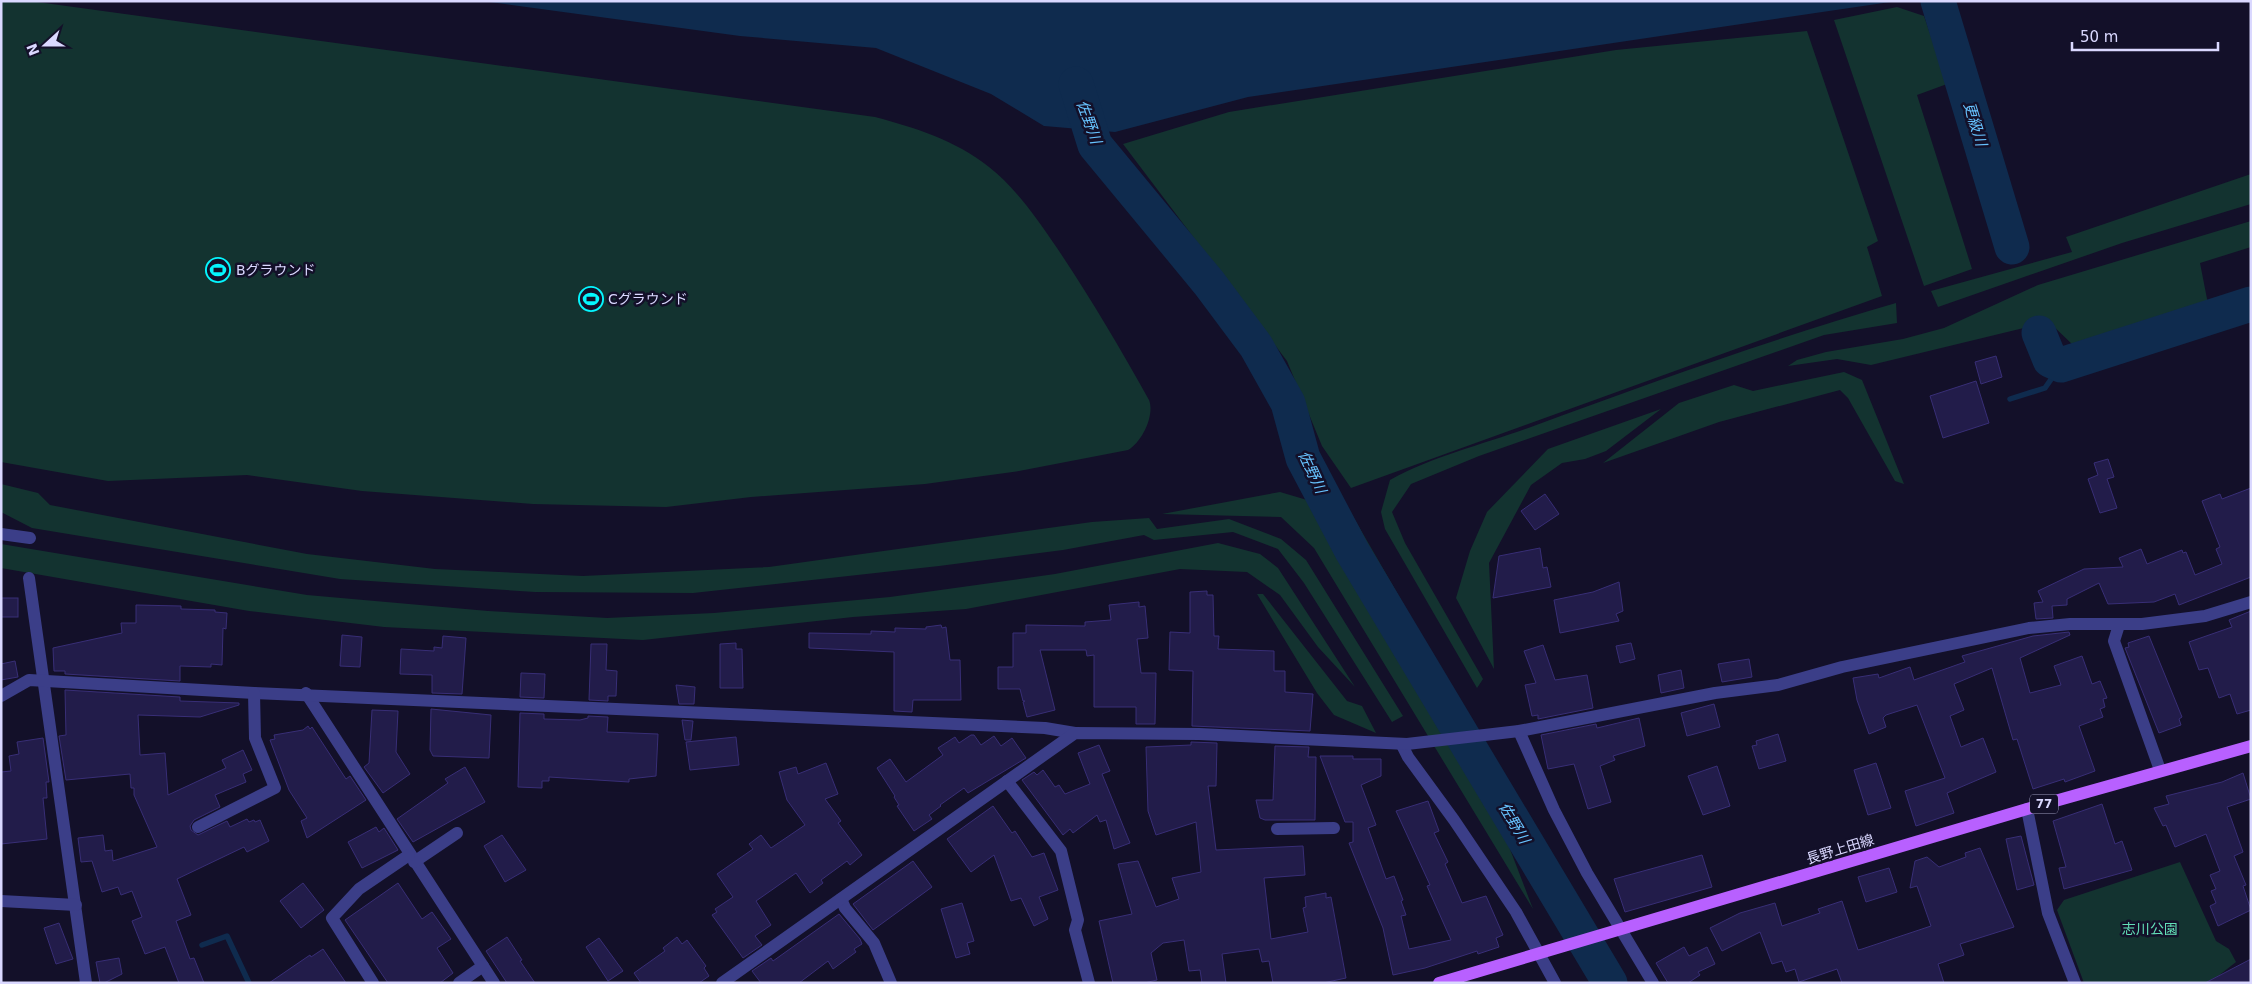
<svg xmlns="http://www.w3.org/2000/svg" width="2252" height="984" font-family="'DejaVu Sans','Noto Sans JP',sans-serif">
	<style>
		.green { fill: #133330 }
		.water { fill: #0f2b4e }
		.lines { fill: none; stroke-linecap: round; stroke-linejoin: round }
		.stream { stroke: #0f2b4e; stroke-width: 5.5 }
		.river { stroke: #0f2b4e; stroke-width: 35 }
		.building { fill: #221c4a; stroke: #382e76 }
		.street { stroke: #3b3e88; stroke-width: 12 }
		.primary { stroke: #b860ff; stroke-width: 12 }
		.labels { text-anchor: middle; stroke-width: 5; stroke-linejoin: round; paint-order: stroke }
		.shield { fill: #131029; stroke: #9e9cbf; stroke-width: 1 }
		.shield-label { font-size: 12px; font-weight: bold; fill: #dad8ff }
		.poi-label { font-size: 14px; fill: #dad8ff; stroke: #131029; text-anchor: start }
		.street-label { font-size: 14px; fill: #dad8ff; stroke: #131029 }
		.park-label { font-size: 14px; fill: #63e0b8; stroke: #131029 }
		.water-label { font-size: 15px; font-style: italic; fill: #67c3ff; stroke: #131029 }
	</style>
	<rect width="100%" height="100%" fill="#131029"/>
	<g class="green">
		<path d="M1 1H30L875 117C916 128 955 140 989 167 1015 187 1038 220 1057 248 1090 297 1120 348 1149 400 1155 415 1142 442 1128 450L1019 471 925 484 751 497 666 507 533 504 362 491 247 475 108 481 1 462Z"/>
		<path d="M1897 7 1924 16 1947 84 1917 95 1972 269 1924 286 1834 20Z"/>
		<path d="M1807 31 1878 241 1867 247 1882 296 1351 488 1322 446 1287 361 1123 144 1229 112 1616 50Z"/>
		<path d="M2251 174V204L2122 243 1938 307 1931 291 2072 252 2066 237Z"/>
		<path d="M2251 221V247L2200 263 2208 304 2073 345 2049 322 1871 365 1837 359 1788 366 1797 360 1826 352 1903 339 1944 328 2038 285Z"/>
		<path d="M1896 303 1897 323 1824 335 1479 456 1411 484 1392 512 1405 543 1483 679 1477 688 1385 529 1381 512 1390 480C1433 456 1485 444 1531 427 1652 382 1772 339 1896 303Z"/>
		<path d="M1844 372 1862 380 1904 484 1895 481 1848 398 1840 390 1719 422 1603 463 1679 403 1734 385 1753 391Z"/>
		<path d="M1661 409 1606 451 1585 459 1562 463 1531 485 1489 563 1494 669 1456 598 1470 551 1487 512 1548 449Z"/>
		<path d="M1 484 38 493 50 505 307 554 435 569 583 576 769 567 1092 522 1149 518 1157 529 1229 519 1281 539 1306 560 1403 716 1392 722 1304 583 1278 549 1233 532 1154 540 1144 535 1063 550 939 566 693 593 535 592 340 579 32 528 1 512Z"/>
		<path d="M1280 492 1351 513 1426 643 1478 751 1488 792 1533 909 1314 548 1281 517 1162 514Z"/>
		<path d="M1218 543 1260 554 1278 568 1355 687 1318 647 1280 595 1247 572 1180 569 966 609 853 617 643 640 384 627 249 611 1 568V544L307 595 488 611 607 618 714 613 890 597 1055 574Z"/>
		<path d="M1257 594H1263L1347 701 1362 706 1376 733 1334 715 1317 693Z"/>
		<path d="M2180 862 2216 941 2229 949 2236 962 2213 980 2203 983H2084L2057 910 2064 900Z"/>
	</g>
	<path class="water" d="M483 1H1897L1248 97 1115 132 1044 126 991 94 876 48 740 36Z"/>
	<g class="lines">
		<g class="stream">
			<path d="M2010 399 2045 388 2061 365"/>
			<path d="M202 945 227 936 249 983"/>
		</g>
		<g class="river">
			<path d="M1938 1 2012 247"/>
			<path d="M1076 84 1095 145 1209 283 1256 346 1288 403 1303 458 1352 551 1610 983"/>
			<path d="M2039 333 2050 360 2061 365 2251 304"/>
		</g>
	</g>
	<g class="building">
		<path d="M1996 356 2002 377 1981 384 1975 362Z"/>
		<path d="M1976 381 1989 423 1943 438 1930 396Z"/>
		<path d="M2108 459 2114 477 2107 479 2117 508 2100 513 2088 479 2098 475 2094 463Z"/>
		<path d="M2251 488V577L2179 605 2175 594 2154 602 2108 604 2099 583 2067 599V605L2052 606 2053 618 2036 619 2034 603 2043 602 2038 591 2084 569 2123 567 2119 558 2141 549 2147 564 2182 550 2183 553 2186 552 2195 575 2222 564 2216 549 2220 547 2202 501 2220 494 2222 499Z"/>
		<path d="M1545 494 1559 514 1535 530 1521 511Z"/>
		<path d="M1540 548 1543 568 1547 567 1551 587 1493 598 1499 556Z"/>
		<path d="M1619 582 1623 611 1616 614 1619 621 1560 633 1554 600 1593 592Z"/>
		<path d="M1207 591V595H1213L1214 636H1219L1218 649 1274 651V671H1285V692L1313 694 1310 731 1192 726 1193 671 1169 670 1170 632 1190 633V592Z"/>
		<rect x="1" y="598" width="17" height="19"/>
		<path d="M1139 602V607L1145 606 1148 638 1137 639 1141 673H1156L1155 724H1136V707H1094V655L1087 656 1086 650H1040L1055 710 1027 717 1023 702 1025 701H1023L1020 689H998V667H1013V633H1026V625L1085 626V622L1111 620 1109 605Z"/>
		<path d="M136 605 181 606V609L215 610V612L227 613 226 629 223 628 222 665 211 664V667L180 666V681L65 674V671H54L53 648 122 633 121 623H136Z"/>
		<path d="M2251 611V710L2237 714 2230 694 2219 698 2208 668 2199 670 2189 642 2232 627 2229 620Z"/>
		<path d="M941 625 942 628 946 627 950 660H960L961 700H913L912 712 894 711V652L809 648V633L871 634V631L895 632V628L926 629V627Z"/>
		<path d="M2069 632 2070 635 2020 658 2030 693 2061 685 2054 666 2082 656 2092 684 2100 681 2107 698 2103 699 2105 707 2100 709 2103 717 2079 726 2095 771 2065 782 2064 779 2033 789 2017 739 2013 740 1992 668 1954 684 1964 710 1950 716 1961 747 1983 738 1996 772 1947 793 1954 813 1916 826 1905 791 1945 778 1917 705 1886 715 1883 718 1886 727 1869 734 1857 700 1853 678 1878 674 1879 678 1910 667 1914 680 1965 662 1962 656 2033 636Z"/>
		<path d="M342 635 362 637 360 667 340 666Z"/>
		<path d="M443 636 466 638 462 694 432 693V675L400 674 401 649 434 651V647L442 648Z"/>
		<path d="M2149 636 2182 717 2179 719 2181 725 2159 733 2125 648 2129 647 2128 643Z"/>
		<path d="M736 643V649H742L743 688H720V644Z"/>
		<path d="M1631 643 1635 659 1620 663 1616 646Z"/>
		<path d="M591 644H607L606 670 617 671 616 696H608V701L589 700Z"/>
		<path d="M1543 645 1555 680 1587 675 1593 708 1538 719V715L1532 716 1525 685 1536 683 1524 651Z"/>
		<path d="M1749 659 1752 677 1722 682 1718 664Z"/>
		<path d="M15 661 18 677 1 680V664Z"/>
		<path d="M1681 670 1684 688 1661 693 1658 675Z"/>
		<path d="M521 673 545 674 544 698 520 697Z"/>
		<path d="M676 685 695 687 694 704H679Z"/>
		<path d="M65 690 180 697V701L239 703V705L200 717 138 715 140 755 165 753 168 795 226 768 222 760 243 750 252 770 243 774 246 782 215 795 220 807 194 820 190 826 191 830 198 835 227 821 230 827 247 819 249 822 254 820 255 822 260 820 269 841 247 852 244 847 177 879 191 915 176 921 190 959 194 958 204 983H179L165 947 145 954 132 921 142 917 132 891 121 895 118 887 102 892 92 861 81 862 78 838 103 835 105 851 112 850 113 861 157 847 134 795V788H131L130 774 66 780 59 736 66 735Z"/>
		<path d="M1714 704 1720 727 1687 736 1681 713Z"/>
		<path d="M431 709 491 715 489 758 433 756 430 750Z"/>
		<path d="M372 710 398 711 396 752 410 774 383 793 364 767 369 763Z"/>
		<path d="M520 713 544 714V719L580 720 588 718V716L608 717 607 732 658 734 656 776 629 779V782L549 777V781H542V788L518 787Z"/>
		<path d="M1639 718 1645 746 1613 756 1615 760 1600 766 1611 802 1588 809 1574 764 1548 769 1541 735 1596 724 1597 728Z"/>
		<path d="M682 720 693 721 691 740H685Z"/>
		<path d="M308 726 310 729 312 727 346 779 350 776 366 800 307 838 301 821 307 818 289 790 270 740 275 739 274 735 303 730Z"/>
		<path d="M1778 734 1786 761 1759 769 1752 746 1757 745 1756 741Z"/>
		<path d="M971 735H974L981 745 994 736 1001 746 1012 738 1026 758 968 793 964 788 940 805 941 806 929 815 932 819 914 831 897 806 899 805 894 797 895 796 877 768 890 759 906 782 943 755 938 748 955 737 959 743Z"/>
		<path d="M736 737 739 765 690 770 686 742Z"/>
		<path d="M43 738 49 782H46L47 798H43L47 839 1 844V772L11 771 9 756 19 754 17 742Z"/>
		<path d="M1191 742 1217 743 1216 786H1208L1216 850 1303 846 1305 875 1264 878 1271 939 1308 932 1303 908 1306 907 1305 897 1326 893V898L1331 897 1346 978 1323 983H1273L1269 961 1262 962 1259 949 1222 954 1226 983H1202L1200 970 1189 971 1184 940 1163 943 1151 953 1157 980 1144 983H1113L1099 921 1132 914 1118 864 1138 861 1156 907 1179 899 1172 878 1201 872 1196 822 1156 835 1148 811 1146 747 1191 745Z"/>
		<path d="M1099 745 1110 771 1102 774 1130 843 1114 849 1106 820 1100 822 1097 815 1073 833 1070 829 1063 835 1022 780 1034 772 1037 775 1043 770 1055 787 1059 785 1065 794 1090 784 1078 753Z"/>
		<path d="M1275 746 1309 747 1308 757H1316L1315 820H1265L1260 818 1256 800H1273Z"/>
		<path d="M1320 756H1353V759H1381V776L1361 785 1376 825 1368 828 1386 879 1394 876 1403 900 1401 901 1406 915 1401 916 1409 949 1451 940 1427 886 1430 885 1396 811 1428 801 1439 831 1434 833 1448 862 1445 864 1462 903 1486 896 1503 935 1496 938 1499 947 1478 954 1477 951 1425 968 1393 975 1383 928 1349 843 1353 842V822H1345Z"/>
		<path d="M826 763 838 794 825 799 841 821 838 823 862 855 850 865 847 861 821 880 823 883 810 893 796 873 756 901 771 925 755 936 762 945 743 958 712 915 717 912 715 909 733 897 717 874 753 849 749 844 761 835 771 848 805 825 787 800 779 772 796 767 798 774Z"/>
		<path d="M1876 763 1891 808 1868 815 1854 770Z"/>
		<path d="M1717 766 1730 806 1703 815 1688 776Z"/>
		<path d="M465 767 485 802 413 842 397 819 448 783 445 779Z"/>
		<path d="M2243 773 2251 799 2227 807 2243 852 2234 856 2246 885 2243 886 2251 910 2218 926 2210 906 2216 903 2211 891 2216 889 2210 875 2220 871 2206 834 2175 847 2166 825 2163 826 2154 808 2169 804 2166 796 2222 782Z"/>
		<path d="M2102 804 2115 844 2122 841 2132 870 2064 889 2059 868 2066 867 2053 821Z"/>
		<path d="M993 806 1012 833 1015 831 1032 857 1044 853 1058 890 1039 897 1048 919 1034 926 1021 898 1011 901 994 855 971 872 947 839Z"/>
		<path d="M376 827 379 832 384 828 398 850 362 868 348 842Z"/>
		<path d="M502 835 526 870 505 882 484 846Z"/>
		<path d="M2021 836 2034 885 2017 890 2006 839Z"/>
		<path d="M1980 848 2014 927 1960 944 1964 955 1938 964 1944 983H1842L1837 969 1799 982 1795 969 1786 972 1782 961 1772 964 1760 932 1722 951 1710 928 1740 913 1775 903 1782 926 1820 913 1818 909 1842 901 1858 950 1862 949 1931 926 1917 886 1910 888 1915 861 1927 857 1939 867 1966 857 1965 853Z"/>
		<path d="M1702 855 1712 887 1625 912 1614 879Z"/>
		<path d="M913 861 932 887 873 930 853 904Z"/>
		<path d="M1889 868 1897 892 1866 902 1858 877Z"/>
		<path d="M303 883 324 910 301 928 280 901Z"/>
		<path d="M398 883 422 919 432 912 451 939 437 948 453 973 440 983H388L345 920Z"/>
		<path d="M962 903 974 941 967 943 970 954 956 958 941 909Z"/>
		<path d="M839 914 860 939 862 944 854 949 856 952 833 969 828 961 799 983H761L752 971 771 958 773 961Z"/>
		<path d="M59 923 73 959 56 964 44 928Z"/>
		<path d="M507 937 522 960 520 961 535 983H507L486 951Z"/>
		<path d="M677 937 682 944 687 940 706 966 704 968 709 976 699 983H641L634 973 665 951 663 948Z"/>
		<path d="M599 938 623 971 608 981 586 947Z"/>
		<path d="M1684 947 1689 956 1707 947 1715 964 1698 972 1700 975 1688 983H1668L1656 963Z"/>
		<path d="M323 949 346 983H269L310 955 311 957Z"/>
		<path d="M119 958 122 974 104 983H100L96 962Z"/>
		<path d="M2251 959V983H2205Z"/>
	</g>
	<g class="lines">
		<g class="street">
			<path d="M1 534 30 538"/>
			<path d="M29 578 86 983"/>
			<path d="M2119 625 2114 641 2160 770"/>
			<path d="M306 693 494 983"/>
			<path d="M1 696 29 680 254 693 1045 728 1075 733"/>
			<path d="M1519 731 1554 810 1587 873 1653 983"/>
			<path d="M1402 745 1408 757 1454 820 1516 912 1555 983"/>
			<path d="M1007 781 1061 851 1078 920 1075 930 1089 983"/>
			<path d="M2027 809 2048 913 2075 983"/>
			<path d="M198 827 275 788 255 738 254 693"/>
			<path d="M1277 829 1334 828"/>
			<path d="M414 862 457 833"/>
			<path d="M841 899 845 908 874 943 891 983"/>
			<path d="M1 901 76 905"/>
			<path d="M373 983 332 918 359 889 409 855"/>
			<path d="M459 983 483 966"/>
			<path d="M722 983 1075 733 1199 734 1407 744 1519 731 1715 693 1778 685 1842 667 2029 628 2070 624H2142L2205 616 2251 602"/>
		</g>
		<path class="primary" d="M1439 983 2027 809 2251 746"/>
	</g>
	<defs>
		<symbol id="stadium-ring" viewBox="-11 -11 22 22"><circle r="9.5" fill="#131029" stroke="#05f6fe" stroke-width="1.5"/><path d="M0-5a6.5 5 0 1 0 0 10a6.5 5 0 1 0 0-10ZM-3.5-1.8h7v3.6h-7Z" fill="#05f6fe"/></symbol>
	</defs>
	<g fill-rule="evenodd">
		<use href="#stadium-ring" x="204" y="256" width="28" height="28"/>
		<use href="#stadium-ring" x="577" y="285" width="28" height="28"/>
	</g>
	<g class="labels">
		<rect class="shield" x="2030" y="794.5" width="28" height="19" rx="4"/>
		<g class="shield-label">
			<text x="2044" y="808">77</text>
		</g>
		<g class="poi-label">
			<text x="236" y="275">Bグラウンド</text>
			<text x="608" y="304">Cグラウンド</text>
		</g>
		<g class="street-label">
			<text transform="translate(1840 849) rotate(-17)" y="5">長野上田線</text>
		</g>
		<g class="park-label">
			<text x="2150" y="934">志川公園</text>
		</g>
		<g class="water-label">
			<text transform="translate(1089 122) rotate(70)" y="5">佐野川</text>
			<text transform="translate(1975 124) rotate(73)" y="5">更級川</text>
			<text transform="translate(1312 472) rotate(65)" y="5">佐野川</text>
			<text transform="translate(1514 823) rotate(59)" y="5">佐野川</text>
		</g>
	</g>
	<rect width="2252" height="984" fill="none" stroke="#dad8ff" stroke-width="5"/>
	<g transform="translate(45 45) rotate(249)" stroke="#131029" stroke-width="4" paint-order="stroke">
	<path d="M0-4L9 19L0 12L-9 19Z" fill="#dad8ff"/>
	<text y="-8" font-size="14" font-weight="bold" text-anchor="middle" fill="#dad8ff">N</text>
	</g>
	<path d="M2072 42v8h146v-8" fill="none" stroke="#dad8ff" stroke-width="2.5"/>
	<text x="2080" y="42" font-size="15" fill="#dad8ff" stroke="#131029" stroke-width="4" paint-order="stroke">50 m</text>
</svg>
